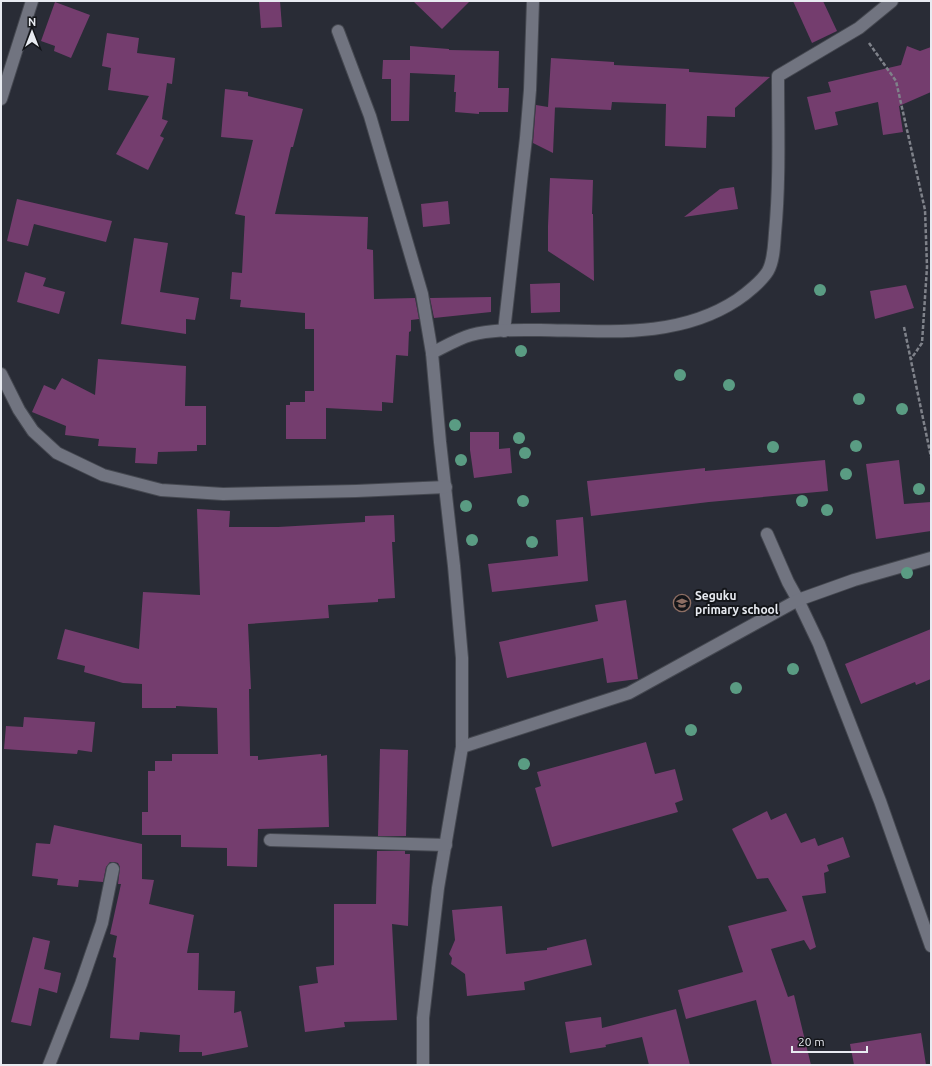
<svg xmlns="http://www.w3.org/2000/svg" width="932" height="1066" font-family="Ubuntu,sans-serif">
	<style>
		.building { fill: #743d6e }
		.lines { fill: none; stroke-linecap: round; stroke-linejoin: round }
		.minor-casing { stroke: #454850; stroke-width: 14 }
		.path { stroke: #7f828a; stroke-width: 2.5; stroke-dasharray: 4 2; stroke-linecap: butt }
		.minor { stroke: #717480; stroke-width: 12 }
		.tree { fill: #5a9c83 }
		.labels { text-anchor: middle; stroke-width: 4; stroke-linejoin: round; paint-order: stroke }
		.poi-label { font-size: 12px; font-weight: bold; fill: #e8ebf1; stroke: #131519; text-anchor: start }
	</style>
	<rect width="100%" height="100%" fill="#292c36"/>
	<g class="building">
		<path d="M259 1H280L282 27 261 28Z"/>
		<path d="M413 1H470L442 29Z"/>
		<path d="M793 1H823L837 31 812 43Z"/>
		<path d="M55 2 90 15 71 58 54 51 55 46 41 41Z"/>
		<path d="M107 33 139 38 137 53 175 58 172 84 167 83 162 119 168 121 160 136 164 138 148 170 116 154 149 96 108 90 111 68 102 66Z"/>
		<path d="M410 46 449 49V50L499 51 498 88H509L508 112H479V114L455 112 456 92H454L455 75 410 73 409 121H391V79H382L383 60H410Z"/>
		<path d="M907 46 920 51 931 47V92L899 106 903 132 883 135 878 102 835 112 838 125 815 130 807 97 831 92 828 82 901 65Z"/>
		<path d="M551 58 614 62V65L689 69V72L770 77 735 108V117L707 116 706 148 665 146 666 104 612 102 611 110 549 107H555L553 153 533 143 536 105 548 107Z"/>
		<path d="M225 89 248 92V96L303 109 293 147H291L275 214 368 217 367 249 373 250 374 299 415 298 419 319 411 320V331L409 332 408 356 396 355 393 403 382 402V411L326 408V439H286V405H290V402H305V391H314V329H305V313L240 307 241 300 230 299 232 272 242 273 245 216 235 214 253 140 221 137Z"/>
		<path d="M550 178 593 180 592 214H593L594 281 548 251V226Z"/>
		<path d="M734 187 738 209 684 217 720 189Z"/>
		<path d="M17 199 112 221 106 242 34 224 28 246 7 241Z"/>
		<path d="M448 201 450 224 423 227 421 204Z"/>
		<path d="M134 238 168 243 160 292 199 298 195 320 186 319V334L121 324Z"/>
		<path d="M25 272 46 278 43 286 65 292 59 314 17 302Z"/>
		<path d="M560 283V312L531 313 530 284Z"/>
		<path d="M906 285 914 308 875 319 870 291Z"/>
		<path d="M491 297V312L434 318 430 298Z"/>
		<path d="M98 359 186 366 185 406H206V445H197V451L158 452 157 464 135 463 136 448 98 446 99 439 65 435 66 426 32 412 44 385 55 390 62 378 95 395Z"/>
		<path d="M470 432H499V449L510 448 512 473 474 478 470 450Z"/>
		<path d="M825 460 828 491 709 502 591 516 587 481 705 468V471Z"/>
		<path d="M899 460 904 504 931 502V531L876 539 866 464Z"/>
		<path d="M197 509 230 511 229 527H278L365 522V516L394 515 395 542H392L395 598 378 599V602L328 605 329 618 248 624 251 689H249L250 756H258V760L321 754V756L327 755 329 827 258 829 257 867 227 866V848L181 847V835H142V812H148V771H155V761H172V754H218L217 708 176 706V708H142V684L123 683 84 672 85 666 57 659 65 629 139 649 143 592 200 595Z"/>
		<path d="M583 517 588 581 492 592 488 564 558 556 556 520Z"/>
		<path d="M626 600 638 679 607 683 603 658 507 678 499 642 598 621 595 605Z"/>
		<path d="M931 629V679L916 685 915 682 861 704 845 664Z"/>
		<path d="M24 717 95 722 92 752 78 750 77 754 4 749 6 726 23 727Z"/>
		<path d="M646 742 655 774 675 769 683 800 675 803 678 812 552 847 535 788 541 786 537 772Z"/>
		<path d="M380 749 408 750 406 836H378Z"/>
		<path d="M767 811 771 820 786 813 801 843 815 838 818 846 843 837 850 857 827 865 829 871 824 873 826 893 802 896 816 947 810 950 804 940 771 949 788 997 794 995 811 1065H772L756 1000 686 1019 678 990 743 972 728 926 787 911 768 878 757 879 732 829Z"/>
		<path d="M54 825 142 844V879L154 880 149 904 194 915 187 953H199L198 990 235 991 234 1013 241 1011 248 1047 202 1056V1052H179L180 1035 140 1032 139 1040 110 1038 116 958 113 957 117 936 110 934 121 884H118L120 867 118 863 114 862H110L106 867 103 882 79 880 78 887 57 885 58 879 32 876 36 843 50 844Z"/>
		<path d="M377 851H405V854H410L408 926 392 924 397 1020 344 1022 345 1027 305 1032 299 986 318 983 316 967 334 965V904H376Z"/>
		<path d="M502 906 506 954 547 950V948L586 939 592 965 524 982 525 990 467 996 465 974 451 964 452 958 449 954 455 940 452 910Z"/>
		<path d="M33 937 50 941 44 969 61 973 57 993 39 988 31 1026 11 1022Z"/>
		<path d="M676 1009 690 1065H649L642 1037 605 1045V1043L606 1047 570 1053 565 1022 601 1017 602 1028Z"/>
		<path d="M921 1033 926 1065H854L850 1044Z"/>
	</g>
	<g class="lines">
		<defs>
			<g id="minor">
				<path d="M338 31 370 116 422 294 432 353 440 442 454 566 462 658V747L438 888 423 1018V1065"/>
				<path d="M1 99 32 1"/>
				<path d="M504 331 526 138 530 90 533 1"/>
				<path d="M432 353C444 347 457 339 471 335 493 329 517 330 540 330 606 331 678 339 737 300 746 294 762 281 768 271 774 260 774 245 775 233 780 181 778 128 778 76L859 28 892 1"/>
				<path d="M1 374 19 410 33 431 57 453 103 475 161 490 223 494 356 491 446 487"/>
				<path d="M767 534 788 582 798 600 819 644 880 801 931 946"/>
				<path d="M462 747 629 693 798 600 854 580 931 558"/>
				<path d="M270 840 446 845"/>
				<path d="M49 1065 81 984 102 923 113 869"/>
			</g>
		</defs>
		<use href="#minor" class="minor-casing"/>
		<g class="path">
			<path d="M869 43 896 81 925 210 927 267 922 343 911 359"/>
			<path d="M904 327 931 457"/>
		</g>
		<use href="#minor" class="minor"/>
	</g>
	<g class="tree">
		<circle cx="820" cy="290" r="6"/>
		<circle cx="521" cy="351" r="6"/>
		<circle cx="680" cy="375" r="6"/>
		<circle cx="729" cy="385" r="6"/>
		<circle cx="859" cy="399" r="6"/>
		<circle cx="902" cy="409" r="6"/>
		<circle cx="455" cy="425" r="6"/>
		<circle cx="519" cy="438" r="6"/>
		<circle cx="856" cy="446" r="6"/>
		<circle cx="773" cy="447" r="6"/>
		<circle cx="525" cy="453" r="6"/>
		<circle cx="461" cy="460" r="6"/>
		<circle cx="846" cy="474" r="6"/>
		<circle cx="919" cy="489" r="6"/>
		<circle cx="523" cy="501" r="6"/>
		<circle cx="802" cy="501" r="6"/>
		<circle cx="466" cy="506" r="6"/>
		<circle cx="827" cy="510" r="6"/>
		<circle cx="472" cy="540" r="6"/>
		<circle cx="532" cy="542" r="6"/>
		<circle cx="907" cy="573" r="6"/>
		<circle cx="793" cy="669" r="6"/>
		<circle cx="736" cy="688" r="6"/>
		<circle cx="691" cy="730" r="6"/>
		<circle cx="524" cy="764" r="6"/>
	</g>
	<defs>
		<symbol id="school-ring" viewBox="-11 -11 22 22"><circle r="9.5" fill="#131519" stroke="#8d6e63" stroke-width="1.5"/><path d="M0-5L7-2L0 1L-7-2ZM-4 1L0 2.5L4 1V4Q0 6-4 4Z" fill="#8d6e63"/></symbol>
	</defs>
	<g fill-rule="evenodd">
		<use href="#school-ring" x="672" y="593" width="20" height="20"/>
	</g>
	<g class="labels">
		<g class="poi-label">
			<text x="695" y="600">Seguku<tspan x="695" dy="14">primary school</tspan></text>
		</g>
	</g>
	<rect width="932" height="1066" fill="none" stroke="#e8ebf1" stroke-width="4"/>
	<g transform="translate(32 32)" stroke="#131519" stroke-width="3" paint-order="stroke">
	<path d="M0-3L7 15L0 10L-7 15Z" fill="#e8ebf1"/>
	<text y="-6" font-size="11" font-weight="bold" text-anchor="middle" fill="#e8ebf1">N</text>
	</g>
	<path d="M792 1046v6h75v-6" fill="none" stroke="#e8ebf1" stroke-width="2"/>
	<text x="798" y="1046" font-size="12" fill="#e8ebf1" stroke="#131519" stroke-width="3" paint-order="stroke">20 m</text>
</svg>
